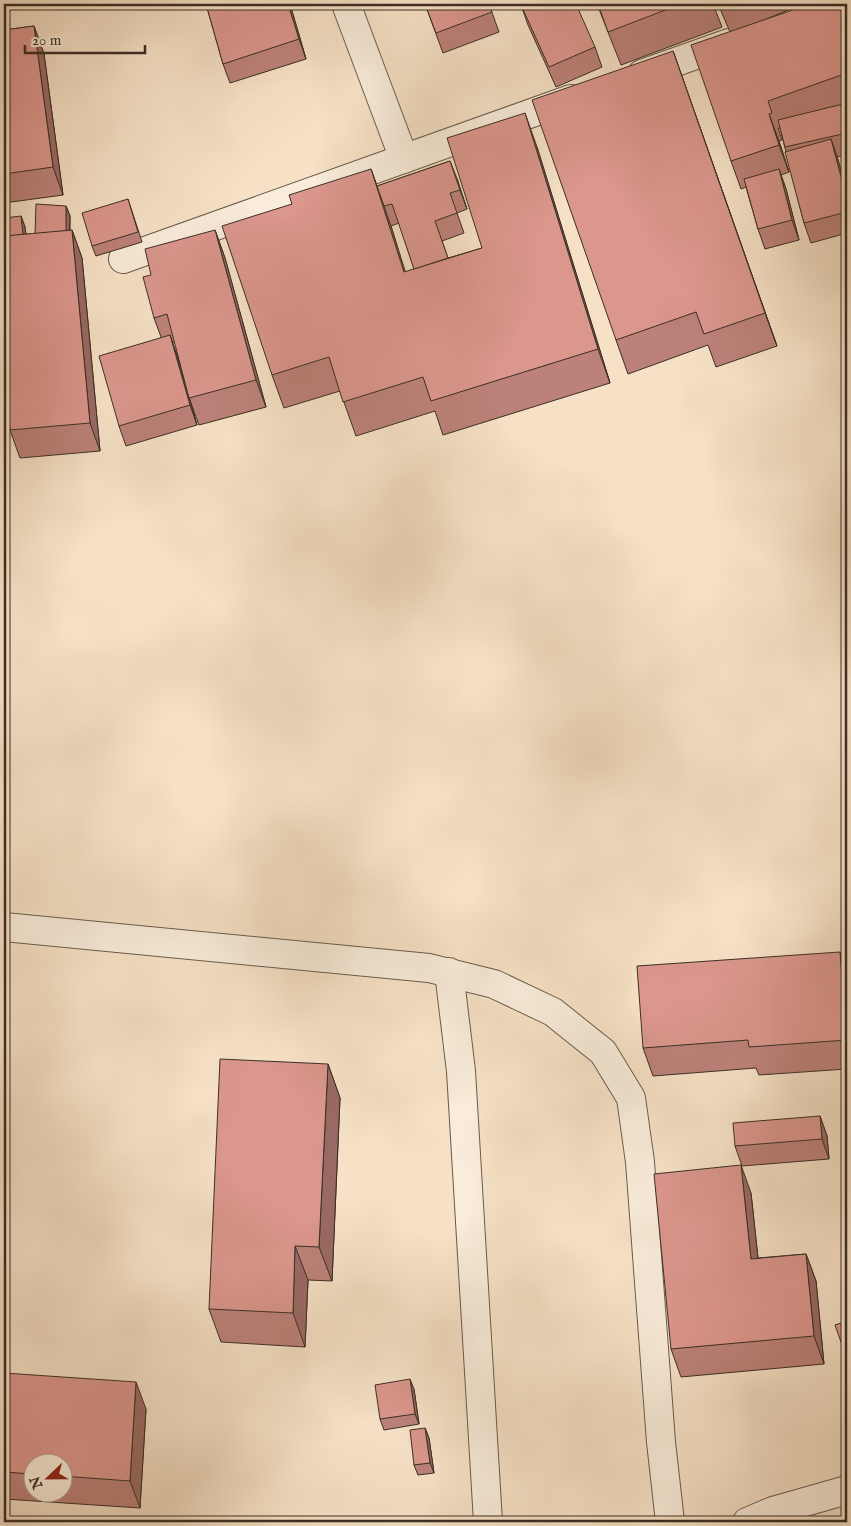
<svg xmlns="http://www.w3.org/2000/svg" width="851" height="1526" font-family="'IM FELL English',serif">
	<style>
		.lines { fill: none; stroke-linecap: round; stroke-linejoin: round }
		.street-casing { stroke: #695c4d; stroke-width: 30 }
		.street { stroke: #f9ecda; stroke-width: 28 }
		.wall { fill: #bc8179; stroke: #3a2f25; fill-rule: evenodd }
		.shaded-wall { fill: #996963; stroke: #3a2f25 }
		.building { fill: #db968d; stroke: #3a2f25 }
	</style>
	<rect width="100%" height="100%" fill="#f6e1c6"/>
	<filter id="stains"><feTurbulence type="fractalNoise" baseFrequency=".004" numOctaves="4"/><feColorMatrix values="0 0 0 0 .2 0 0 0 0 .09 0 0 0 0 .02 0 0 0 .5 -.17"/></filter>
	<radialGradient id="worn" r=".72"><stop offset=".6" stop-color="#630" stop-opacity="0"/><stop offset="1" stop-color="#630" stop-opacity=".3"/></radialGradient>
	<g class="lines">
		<defs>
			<g id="street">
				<path d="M346 4 404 159"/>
				<path d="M642 74 729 43"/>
				<path d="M123 259 571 99"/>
				<path d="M4 927 429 968 494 984 553 1012 603 1052 631 1098 640 1162 661 1442 670 1522"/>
				<path d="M449 972 461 1071 488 1522"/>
				<path d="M747 1522 773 1511 847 1490"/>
			</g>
		</defs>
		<use href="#street" class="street-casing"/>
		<use href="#street" class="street"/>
	</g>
	<g class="wall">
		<path d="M206 4H290L306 59 230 83 223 64Z"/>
		<path d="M425 4H489L499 32 443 53Z"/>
		<path d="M597 4H713L722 27 621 65Z"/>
		<path d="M718 4H802L767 19 847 15V154L837 157 847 193V233L811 243 804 223 780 128H778L782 140 779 141 789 172 781 175 786 189 799 240 765 249 758 229 746 187 741 189 731 161 730 32Z"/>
		<path d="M521 5 595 47 602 67 556 87 528 25Z"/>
		<path d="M34 26 44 54 63 195 4 203V30Z"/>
		<path d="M673 51 777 346 716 367 708 345 628 374 616 340Z"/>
		<path d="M537 147 610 383 443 435 435 411 356 436 340 391 284 408 272 375 292 204 371 169 377 186 450 161 467 209 457 213 464 233 442 241 448 258 482 248ZM399 223 414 269 405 272 391 226Z"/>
		<path d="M128 199 142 242 96 256 92 246Z"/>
		<path d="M66 206 70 216V231L72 230 82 258 100 451 20 458 10 430 21 216 25 227 26 234H35Z"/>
		<path d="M215 230 225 258 266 407 199 425 189 398 175 342 172 343 177 355 197 425 126 446 119 426 161 337 154 318Z"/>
		<path d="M847 972V1069L759 1075 756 1068 653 1076 643 1048Z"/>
		<path d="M328 1064 340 1098 332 1281 308 1280 305 1347 221 1342 209 1309Z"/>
		<path d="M820 1116 827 1136 829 1159 742 1166 735 1146Z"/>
		<path d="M751 1193 758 1258 806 1254 816 1281 824 1364 681 1377 671 1349Z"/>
		<path d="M4 1373 146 1409 140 1508 4 1499ZM32 1464H62V1494H32Z"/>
		<path d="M414 1389 419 1424 384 1430 380 1419Z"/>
		<path d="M425 1428 429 1438 434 1473 418 1475 414 1465Z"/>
	</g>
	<g class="shaded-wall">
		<path d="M288 4H290L306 59 299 39Z"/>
		<path d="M34 26 44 54 63 195 53 167Z"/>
		<path d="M673 51 685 85 777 346 765 313Z"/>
		<path d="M525 113 537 147 610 383 598 349Z"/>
		<path d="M769 114 779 141 789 172 779 145Z"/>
		<path d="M831 139 838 159 847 193V199Z"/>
		<path d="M450 161 458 181 467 209 460 190Z"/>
		<path d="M371 169 384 206 391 226 416 306 404 272Z"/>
		<path d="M779 169 786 189 799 240 792 220Z"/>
		<path d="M66 206 70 216 69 247 65 237Z"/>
		<path d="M21 216 25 227 28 259 24 249Z"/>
		<path d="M72 230 82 258 100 451 90 423Z"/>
		<path d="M215 230 225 258 266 407 256 380Z"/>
		<path d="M170 335 177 355 197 425 190 405Z"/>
		<path d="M840 952 847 972V1041V1040Z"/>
		<path d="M328 1064 340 1098 332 1281 319 1247Z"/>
		<path d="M820 1116 827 1136 829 1159 822 1139Z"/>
		<path d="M741 1165 751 1193 761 1286 751 1259Z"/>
		<path d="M295 1246 308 1280 305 1347 293 1313Z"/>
		<path d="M806 1254 816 1281 824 1364 814 1336Z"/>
		<path d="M410 1379 414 1389 419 1424 415 1414Z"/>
		<path d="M136 1382 146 1409 140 1508 130 1481Z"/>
		<path d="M425 1428 429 1438 434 1473 430 1463Z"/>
	</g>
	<g class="building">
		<path d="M206 4H288L299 39 223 64Z"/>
		<path d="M425 4H489L492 12 436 33Z"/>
		<path d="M523 4H576L595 47 549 67 521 5Z"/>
		<path d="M598 4H681L608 32Z"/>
		<path d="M719 4H727L721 7Z"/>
		<path d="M810 4H843L847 16V73L768 101 772 113 769 114 779 145 731 161 691 45Z"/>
		<path d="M34 26 53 167 4 174V30Z"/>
		<path d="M673 51 765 313 704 334 696 312 616 340 532 100Z"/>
		<path d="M847 103V133L785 147 778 120Z"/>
		<path d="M525 113 598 349 431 401 423 377 343 402 329 357 272 375 222 226 292 204 289 195 371 169 404 272 482 248 447 138Z"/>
		<path d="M831 139 847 199V212L804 223 785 152Z"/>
		<path d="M450 161 460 190 450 193 457 213 435 221 448 258 414 269 392 204 384 206 377 186Z"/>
		<path d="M779 169 792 220 758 229 744 179Z"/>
		<path d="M128 199 138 232 92 246 82 213Z"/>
		<path d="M36 204 66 206V231L35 234Z"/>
		<path d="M21 216 23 235 4 236V218Z"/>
		<path d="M72 230 90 423 10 430 4 360V236Z"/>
		<path d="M215 230 256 380 189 398 167 314 154 318 143 277 151 275 145 249Z"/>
		<path d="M170 335 190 405 119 426 99 356Z"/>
		<path d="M840 952 847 1040 749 1047 748 1040 643 1048 637 966Z"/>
		<path d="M220 1059 328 1064 319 1247 295 1246 293 1313 209 1309Z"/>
		<path d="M820 1116 822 1139 735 1146 733 1123Z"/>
		<path d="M741 1165 751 1259 806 1254 814 1336 671 1349 654 1174Z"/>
		<path d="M847 1321V1356H846L835 1325Z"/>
		<path d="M4 1373 136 1382 130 1481 62 1476V1464H32V1474L4 1472Z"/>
		<path d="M410 1379 415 1414 380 1419 375 1385Z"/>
		<path d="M425 1428 430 1463 414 1465 410 1430Z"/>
	</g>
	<rect width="851" height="1526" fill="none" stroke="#f6e1c6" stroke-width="20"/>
	<rect x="5" y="5" width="841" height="1516" fill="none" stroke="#3a2f25" stroke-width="2.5"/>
	<rect x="10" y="10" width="831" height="1506" fill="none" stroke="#3a2f25"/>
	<g transform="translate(48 1478) rotate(248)"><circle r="24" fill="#f9ecda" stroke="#ada092"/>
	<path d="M0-4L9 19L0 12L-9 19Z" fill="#8f2418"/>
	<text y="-8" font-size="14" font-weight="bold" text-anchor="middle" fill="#3a2f25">N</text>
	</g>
	<path d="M25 45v8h120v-8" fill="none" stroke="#3a2f25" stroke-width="2.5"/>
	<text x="32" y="45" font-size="15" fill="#3a2f25" stroke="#f9ecda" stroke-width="4" paint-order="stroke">20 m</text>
	<rect width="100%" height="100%" filter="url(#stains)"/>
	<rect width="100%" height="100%" fill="url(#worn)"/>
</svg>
